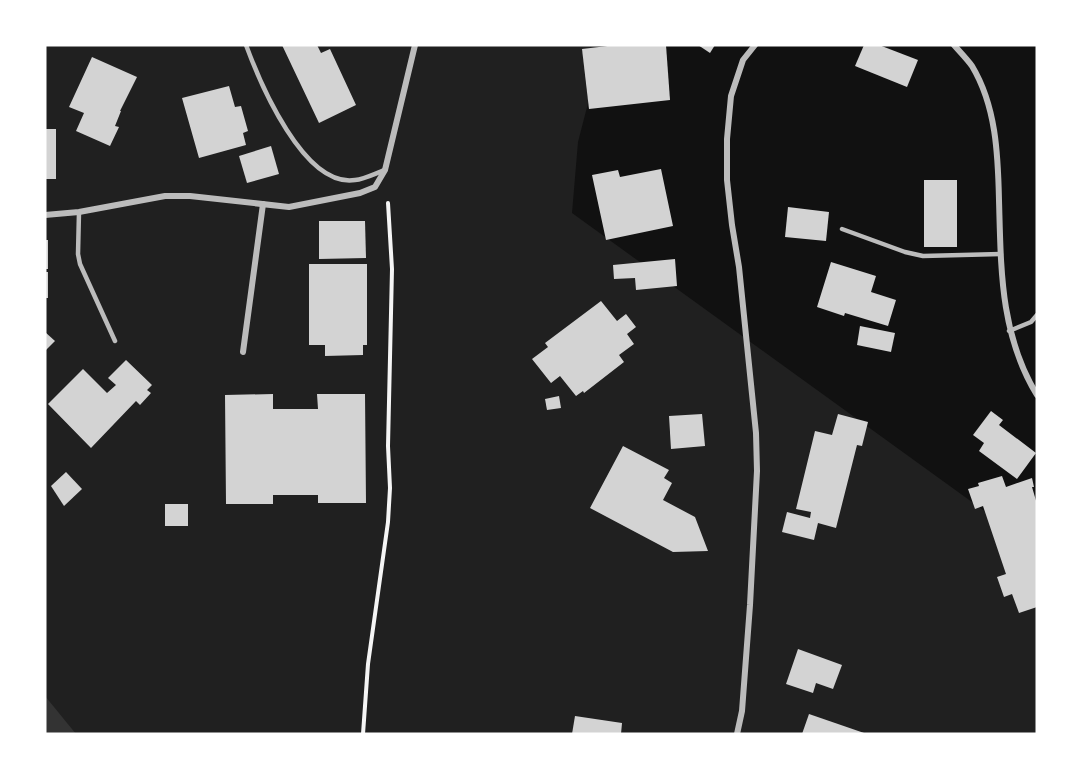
<svg xmlns="http://www.w3.org/2000/svg" width="1082" height="779" font-family="'Noto Sans',sans-serif">
	<style>
		.green { fill: #202020 }
		.water { fill: #333 }
		.building { fill: #d3d3d3 }
		.lines { fill: none; stroke-linecap: round; stroke-linejoin: round }
		.path { stroke: #f5f5f5; stroke-width: 4 }
		.service { stroke: #bcbcbc; stroke-width: 4.5 }
		.minor { stroke: #bcbcbc; stroke-width: 6 }
	</style>
	<rect width="100%" height="100%" fill="#111"/>
	<path class="green" d="M45 45H603L578 142 572 213 1037 549V734H45Z"/>
	<path class="water" d="M45 696 76 734H45Z"/>
	<g class="building">
		<path d="M282 45H317L321 53 330 49 356 105 319 123Z"/>
		<path d="M616 45H666L670 100 589 109 582 49Z"/>
		<path d="M698 45H715L710 53Z"/>
		<path d="M864 45H879L918 60 907 87 855 66Z"/>
		<path d="M92 57 137 77 120 111H121L115 126 119 127 110 146 76 131 84 113 69 107Z"/>
		<path d="M229 86 235 107 241 106 248 131 243 133 246 145 199 158 182 98Z"/>
		<rect x="45" y="129" width="11" height="50"/>
		<path d="M271 146 279 174 247 183 239 156Z"/>
		<path d="M661 169 673 226 606 240 592 175 618 170 620 177Z"/>
		<rect x="924" y="180" width="33" height="67"/>
		<path d="M788 207 829 212 826 241 785 237Z"/>
		<path d="M319 221H365L366 258 319 259Z"/>
		<rect x="45" y="240" width="3" height="29"/>
		<path d="M675 259 677 286 636 290 635 278 614 279 613 265Z"/>
		<path d="M831 262 876 276 871 292 896 300 888 326 845 313 844 316 817 307Z"/>
		<path d="M309 264H367V345H363V355L325 356V345H309Z"/>
		<rect x="45" y="272" width="3" height="26"/>
		<path d="M601 301 617 321 626 314 636 327 627 334 634 344 619 355 624 362 584 393 583 391 576 396 560 376 551 383 532 359 548 347 545 343Z"/>
		<path d="M860 326 895 333 891 352 857 345Z"/>
		<path d="M45 332 55 341 45 351Z"/>
		<path d="M126 360 152 385 147 390 151 393 140 405 136 401 91 448 48 404 83 369 107 393 116 385 108 378Z"/>
		<path d="M273 394V409H318L317 394H365L366 503H318V495H273V504H226L225 395Z"/>
		<path d="M559 396 561 408 547 410 545 399Z"/>
		<path d="M991 411 1003 420 999 425 1036 453 1017 479 979 451 984 443 973 435Z"/>
		<path d="M702 414 705 446 671 449 669 416Z"/>
		<path d="M838 414 868 422 862 446 857 445 836 528 818 523 814 540 782 532 787 512 810 518 811 512 796 509 815 431 832 435Z"/>
		<path d="M623 446 669 470 664 478 672 483 663 500 695 517 708 551 673 552 590 508Z"/>
		<path d="M66 472 82 489 64 506 51 486Z"/>
		<path d="M1002 476 1006 487 1032 478 1034 487H1032L1037 504V607L1019 613 1012 594 1004 597 997 577 1006 574 983 506 975 509 968 489 979 486 978 483Z"/>
		<rect x="165" y="504" width="23" height="22"/>
		<path d="M798 649 842 665 833 689 816 683 813 693 786 684Z"/>
		<path d="M809 714 867 734H802Z"/>
		<path d="M575 716 622 723 621 734H572Z"/>
	</g>
	<g class="lines">
		<path class="path" d="M363 734 368 664 388 522 390 488 388 446 392 269 388 203"/>
		<g class="service">
			<path d="M246 45C260 83 304 188 355 180 365 179 376 173 385 170"/>
			<path d="M79 212 78 254 80 264 115 341"/>
			<path d="M842 229 905 252 923 256 1001 254"/>
			<path d="M1009 331 1031 322 1037 315"/>
		</g>
		<g class="minor">
			<path d="M954 45C960 52 967 59 972 66 996 106 998 154 999 200 1001 269 1000 334 1037 395"/>
			<path d="M45 215 79 212 165 196H190L289 207 360 193 375 187 385 170 415 45"/>
			<path d="M243 352 263 204"/>
			<path d="M737 734 742 711 750 605 757 471 756 433 739 267 732 225 727 180V139L731 96 743 60 755 45"/>
		</g>
	</g>
	<rect width="1082" height="779" fill="none" stroke="#ffffff" stroke-width="93"/>
</svg>
